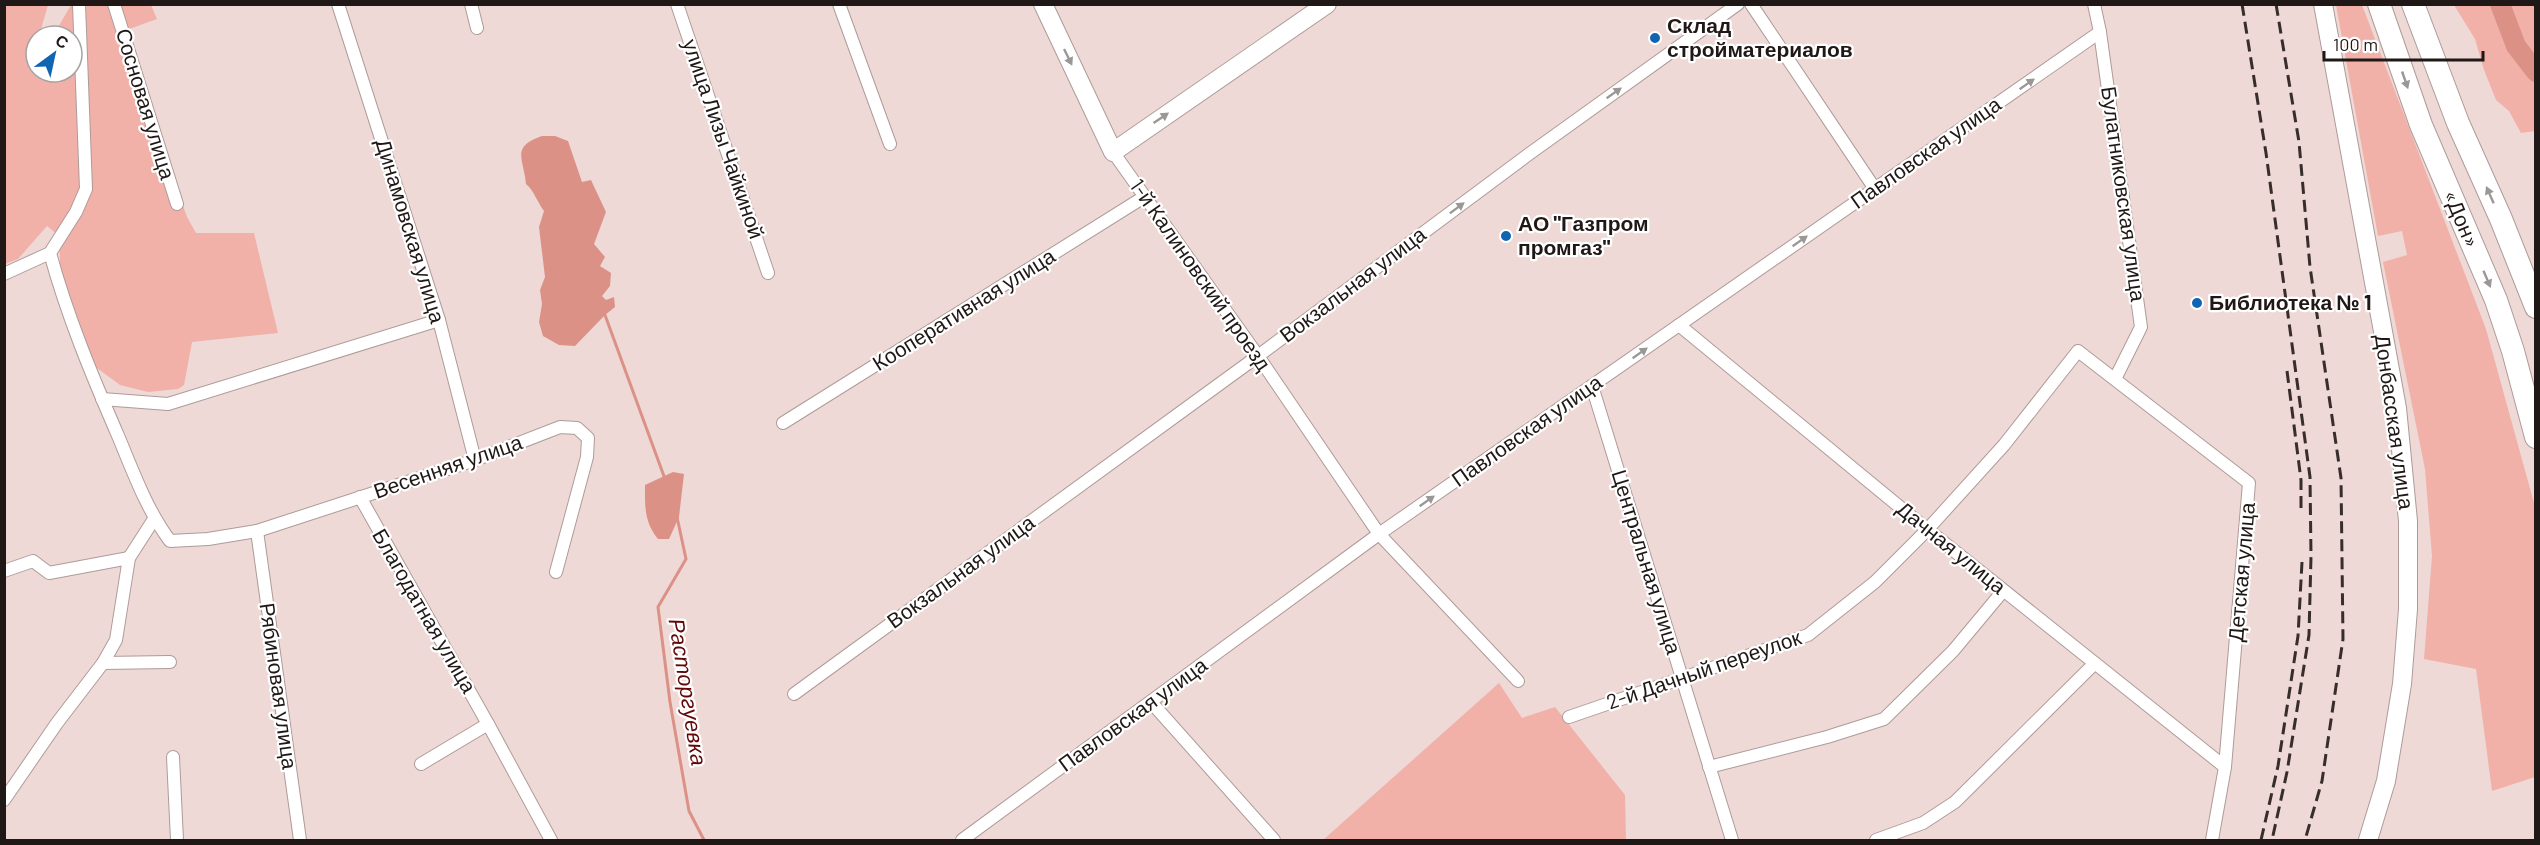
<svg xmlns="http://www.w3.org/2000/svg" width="2540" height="845" font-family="Barlow,sans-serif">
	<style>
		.green { fill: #f1b1a8 }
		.water { fill: #dc9187 }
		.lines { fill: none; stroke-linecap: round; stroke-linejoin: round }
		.stream { stroke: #dc9187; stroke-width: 3 }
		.river { stroke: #dc9187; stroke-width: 20 }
		.street-casing { stroke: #ae9b98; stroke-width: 14 }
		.secondary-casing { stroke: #ae9b98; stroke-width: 20 }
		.highway-casing { stroke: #ae9b98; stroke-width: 24 }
		.street { stroke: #fff; stroke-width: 12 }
		.secondary { stroke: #fff; stroke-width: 18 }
		.highway { stroke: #fff; stroke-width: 22 }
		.rail { stroke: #372e2c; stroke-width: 3; stroke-dasharray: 12 6; stroke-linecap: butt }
		.oneway { fill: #9a9796 }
		.poi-dot { fill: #1065b3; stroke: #fff; stroke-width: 2 }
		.labels { text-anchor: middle; stroke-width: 4.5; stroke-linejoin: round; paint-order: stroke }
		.poi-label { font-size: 21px; font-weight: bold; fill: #1f1816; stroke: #fff; text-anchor: start }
		.street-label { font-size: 21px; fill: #1f1816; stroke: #fff }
		.water-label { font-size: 22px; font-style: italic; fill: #620707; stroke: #fff }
	</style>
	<rect width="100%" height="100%" fill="#eed9d6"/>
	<g class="green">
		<path d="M5 5H48L39 36H36V72H72V36H53L71 5H151L157 19 121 32 187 217 196 233H254L278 333 192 342 184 385 178 389 148 392 120 385 78 354 61 289 59 236 47 226 18 259 5 264Z"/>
		<path d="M2336 5H2362L2486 329 2534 503 2536 528 2535 777 2492 791 2476 669 2424 659 2432 556 2425 469 2383 262 2407 255 2402 231 2378 236Z"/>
		<path d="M2454 5H2535V131L2521 133 2509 111 2496 100 2484 70 2475 39Z"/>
		<path d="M1499 683 1522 718 1555 707 1625 795 1626 840H1323Z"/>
	</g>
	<g class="water">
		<path d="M542 136H555L568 141 582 182 591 180 606 212 594 244 605 257 600 266 611 273 610 286 602 296 606 300 614 297 615 307 605 315 575 346 559 345 543 336 539 322 542 304 540 290 545 277 539 227 544 211C537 202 535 192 526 184 524 159 510 147 542 136Z"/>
		<path d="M673 472 684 474 679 517 669 539H658C644 522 645 506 645 485Z"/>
	</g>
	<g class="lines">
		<g class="stream">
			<path d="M605 315 665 479"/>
			<path d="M677 517 686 559 658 607 670 702 689 811 704 840"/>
		</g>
		<path class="river" d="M2500 4 2516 46 2536 72"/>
		<defs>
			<g id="street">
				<path d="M114 4 177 204"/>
				<path d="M338 4 439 320 475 460"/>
				<path d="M471 4 477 28"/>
				<path d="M677 4 768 273"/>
				<path d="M839 4 890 144"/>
				<path d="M1751 4 1875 189"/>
				<path d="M2094 4 2100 32 2141 327 2115 379"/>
				<path d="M1113 152 1258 356 1379 534 1518 681"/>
				<path d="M50 253C67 316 93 378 119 438 134 474 147 510 170 541L208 539 257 531 475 460 560 427 577 428 588 438 587 457 556 572"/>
				<path d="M4 274 50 253 76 212 86 189 79 4"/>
				<path d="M1679 325 1918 522 2225 767"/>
				<path d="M1592 386 1732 840"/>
				<path d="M102 399 168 404 439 320"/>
				<path d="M783 423 1144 197"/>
				<path d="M360 497 488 724 551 840"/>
				<path d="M257 531 300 840"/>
				<path d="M4 571 33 561 49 573 129 558"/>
				<path d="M103 663 170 662"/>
				<path d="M794 694 1258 356 1529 154 1738 4"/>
				<path d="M1151 702 1274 840"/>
				<path d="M1569 717 1808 635 1875 582 1927 530 2004 445 2078 351 2249 483 2225 767 2212 840"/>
				<path d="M173 757 177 840"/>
				<path d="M421 764 488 724"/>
				<path d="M1709 767 1827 737 1884 719 1953 651 2003 591"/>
				<path d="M4 800 57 723 103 663 116 640 129 558 154 519"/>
				<path d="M962 840 1379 534 2100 32"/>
				<path d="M1876 840 1923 823 1955 802 2094 664"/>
			</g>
			<g id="secondary">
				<path d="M1043 4 1113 152 1327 4"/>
				<path d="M2323 4 2397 408 2408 521V609L2402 684 2386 781 2368 840"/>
			</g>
			<g id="highway">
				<path d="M2379 4 2421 125 2496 300 2513 351 2536 437"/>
				<path d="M2413 4 2458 123 2501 219 2536 307"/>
			</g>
		</defs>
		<use href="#street" class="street-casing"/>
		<use href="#secondary" class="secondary-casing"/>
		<use href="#highway" class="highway-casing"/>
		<use href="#street" class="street"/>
		<use href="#secondary" class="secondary"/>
		<use href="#highway" class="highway"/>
		<g class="rail">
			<path d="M2242 4 2266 153 2310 477 2311 556 2309 635 2287 772 2272 840"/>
			<path d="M2276 4 2299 142 2310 267 2341 478 2343 639 2322 781 2305 840"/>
			<path d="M2287 371 2301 480V511"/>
			<path d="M2261 840 2278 766 2298 636 2302 562"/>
		</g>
	</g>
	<defs><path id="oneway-solid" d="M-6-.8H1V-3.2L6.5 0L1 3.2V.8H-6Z" transform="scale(1.5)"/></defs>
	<g class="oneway">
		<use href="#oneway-solid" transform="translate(1068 57) rotate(64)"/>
		<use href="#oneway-solid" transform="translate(2405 80) rotate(71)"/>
		<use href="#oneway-solid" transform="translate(2027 84) rotate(-35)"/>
		<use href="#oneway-solid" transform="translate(1614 93) rotate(-35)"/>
		<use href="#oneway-solid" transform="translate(1161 118) rotate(-34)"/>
		<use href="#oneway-solid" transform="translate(2490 195) rotate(-114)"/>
		<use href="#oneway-solid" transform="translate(1457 208) rotate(-37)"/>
		<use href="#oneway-solid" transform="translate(1800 241) rotate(-35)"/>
		<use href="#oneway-solid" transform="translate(2487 279) rotate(67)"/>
		<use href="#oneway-solid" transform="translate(1640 353) rotate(-35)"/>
		<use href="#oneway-solid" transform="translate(1427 501) rotate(-35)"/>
	</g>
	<g class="poi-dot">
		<circle cx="1655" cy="38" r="6"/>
		<circle cx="1506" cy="236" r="6"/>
		<circle cx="2197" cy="303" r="6"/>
	</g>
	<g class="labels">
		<g class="poi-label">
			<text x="1667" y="33">Склад<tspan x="1667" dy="24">стройматериалов</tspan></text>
			<text x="1518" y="231">АО "Газпром<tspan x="1518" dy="24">промгаз"</tspan></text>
			<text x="2209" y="310">Библиотека № 1</text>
		</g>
		<g class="street-label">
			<text transform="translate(145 104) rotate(73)" y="7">Сосновая улица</text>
			<text transform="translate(723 139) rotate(71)" y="7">улица Лизы Чайкиной</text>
			<text transform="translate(1926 153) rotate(-35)" y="7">Павловская улица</text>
			<text transform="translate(2123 194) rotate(82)" y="7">Булатниковская улица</text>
			<text transform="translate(2461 219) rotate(67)" y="7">«Дон»</text>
			<text transform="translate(410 231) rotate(73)" y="7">Динамовская улица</text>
			<text transform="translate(1200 275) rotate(55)" y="7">1-й Калиновский проезд</text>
			<text transform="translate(1353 285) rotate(-37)" y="7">Вокзальная улица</text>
			<text transform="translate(964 310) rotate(-32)" y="7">Кооперативная улица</text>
			<text transform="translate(2394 422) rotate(82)" y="7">Донбасская улица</text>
			<text transform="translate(1527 431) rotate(-35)" y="7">Павловская улица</text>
			<text transform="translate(448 467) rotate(-19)" y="7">Весенняя улица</text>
			<text transform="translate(1951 548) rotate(39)" y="7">Дачная улица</text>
			<text transform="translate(1646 562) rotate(73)" y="7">Центральная улица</text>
			<text transform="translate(961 572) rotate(-36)" y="7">Вокзальная улица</text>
			<text transform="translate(2242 572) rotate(-85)" y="7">Детская улица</text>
			<text transform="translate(424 611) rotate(60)" y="7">Благодатная улица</text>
			<text transform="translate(1704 670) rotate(-19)" y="7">2-й Дачный переулок</text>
			<text transform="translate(278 686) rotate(82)" y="7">Рябиновая улица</text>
			<text transform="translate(1133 715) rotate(-36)" y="7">Павловская улица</text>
		</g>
		<g class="water-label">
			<text transform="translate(688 692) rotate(81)" y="8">Расторгуевка</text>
		</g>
	</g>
	<rect width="2540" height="845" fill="none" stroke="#1f1816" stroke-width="12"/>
	<g transform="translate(54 54) rotate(33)"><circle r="28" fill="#ffffff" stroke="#a5a3a2" stroke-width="1.5"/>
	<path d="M0-4.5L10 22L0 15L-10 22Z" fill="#1065b3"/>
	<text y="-9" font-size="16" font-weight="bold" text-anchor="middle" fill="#1f1816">С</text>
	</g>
	<path d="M2324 51v9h159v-9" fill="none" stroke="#1f1816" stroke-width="3"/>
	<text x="2333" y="51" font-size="18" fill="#1f1816" stroke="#ffffff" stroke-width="4.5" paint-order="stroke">100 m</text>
</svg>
